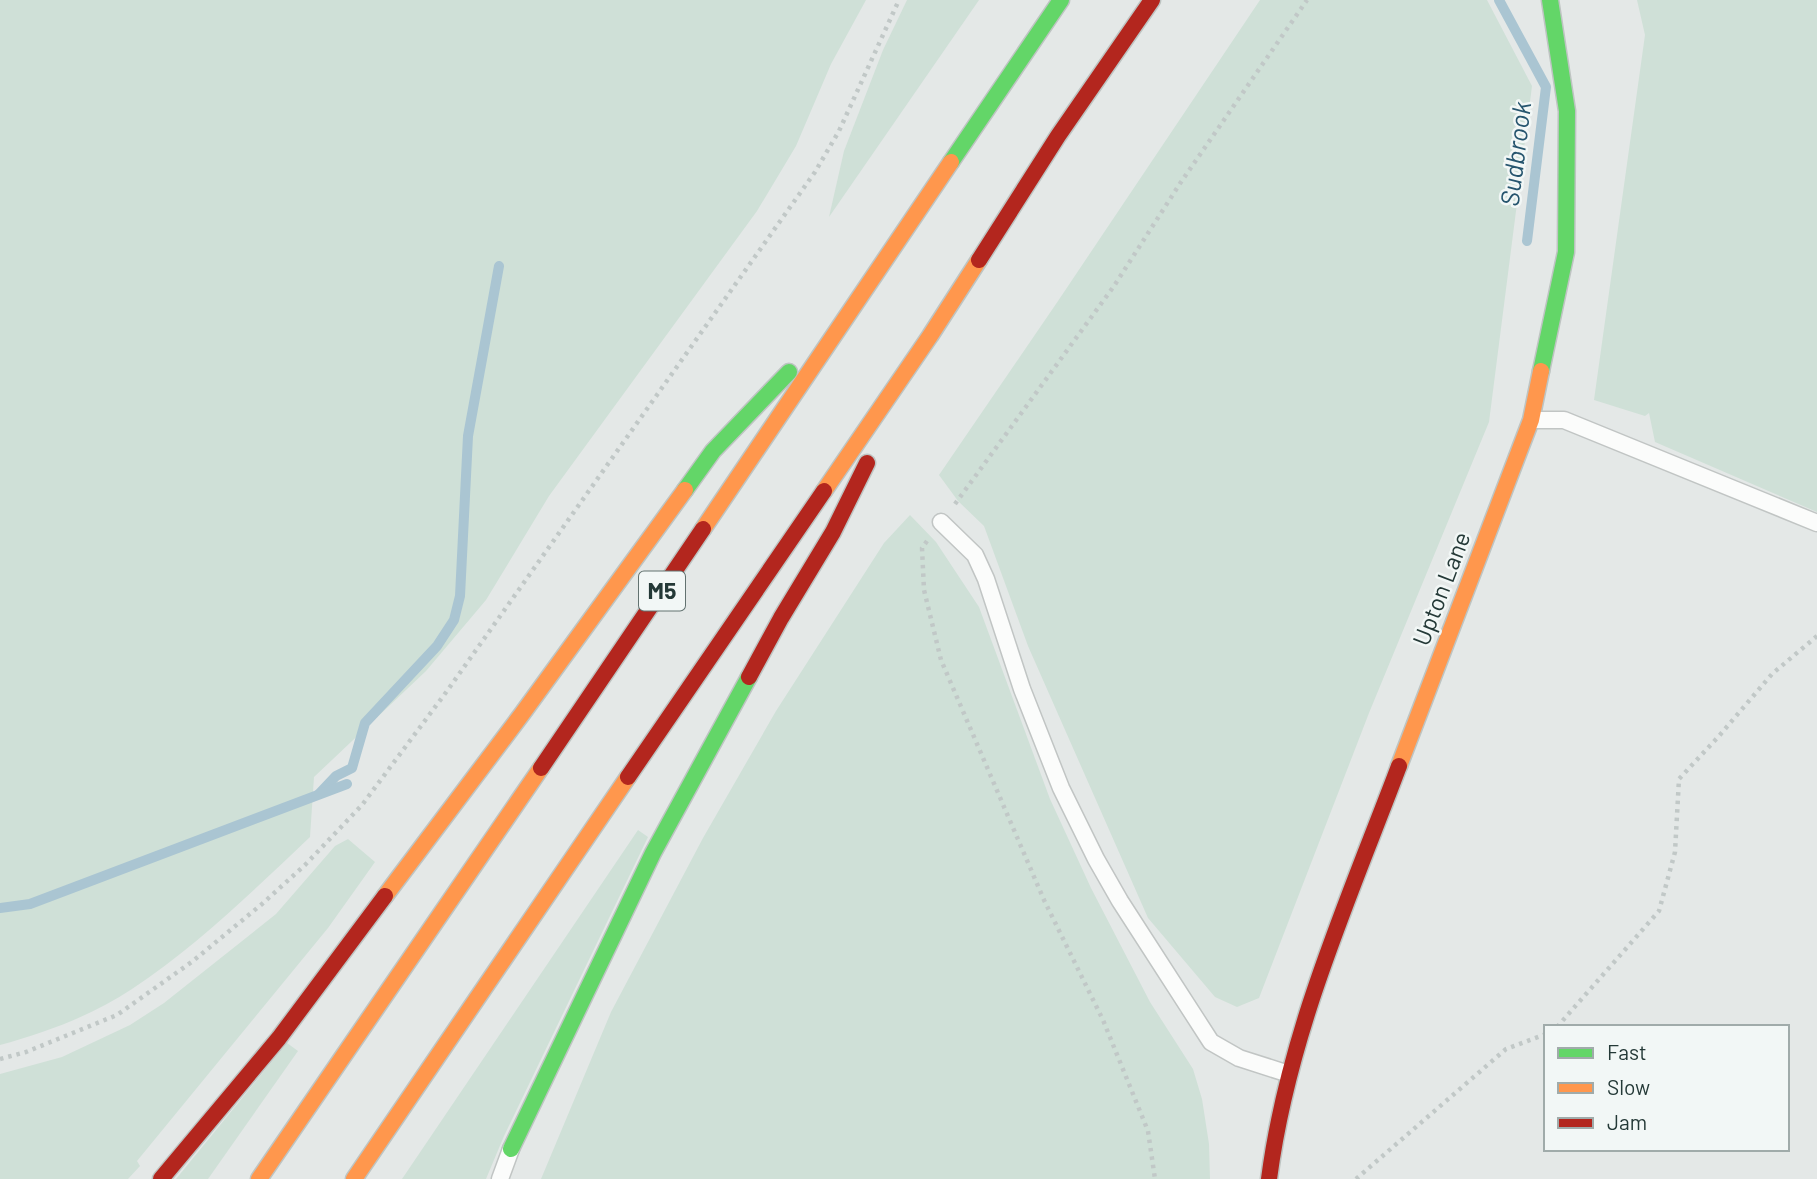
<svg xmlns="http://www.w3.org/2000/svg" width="1817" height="1179" font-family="Barlow,sans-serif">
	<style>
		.green { fill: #cfe0d7 }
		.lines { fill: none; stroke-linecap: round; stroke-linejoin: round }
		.stream { stroke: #aac5d2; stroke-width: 10 }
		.lane-casing { stroke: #c1c5c4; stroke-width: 19 }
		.fast-casing { stroke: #bec4c2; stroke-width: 19 }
		.slow-casing { stroke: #bec4c2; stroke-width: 19 }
		.jam-casing { stroke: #bec4c2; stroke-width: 19 }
		.path { stroke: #c1c8c7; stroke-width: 4.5; stroke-dasharray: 3.5 5; stroke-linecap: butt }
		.lane { stroke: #fbfcfb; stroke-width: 16 }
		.fast { stroke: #63d668; stroke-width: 16 }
		.slow { stroke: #ff974d; stroke-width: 16 }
		.jam { stroke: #b3261e; stroke-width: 16 }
		.labels { text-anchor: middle; stroke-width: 5; stroke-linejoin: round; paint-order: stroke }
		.shield { fill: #f2f7f6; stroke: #627270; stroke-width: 2 }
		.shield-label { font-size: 23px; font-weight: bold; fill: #243937 }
		.street-label { font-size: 24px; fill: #243937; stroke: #f2f7f6 }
		.water-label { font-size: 26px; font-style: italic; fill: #26556e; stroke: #f2f7f6 }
	</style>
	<rect width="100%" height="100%" fill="#e4e8e7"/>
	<g class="green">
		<path d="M0 0H866L831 64 796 146 757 211 549 496 486 600 426 671 314 777 310 837C254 890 197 946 132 989 93 1015 45 1033 0 1045Z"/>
		<path d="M907 0H979L829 217 844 151 883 50Z"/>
		<path d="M1260 0H1487L1532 86 1489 422 1369 713 1259 998 1237 1007 1215 997 1148 918 1028 646 984 526 958 501 939 475 1058 301Z"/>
		<path d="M1637 0H1817V512L1655 442 1649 413 1645 416 1594 400 1645 35Z"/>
		<path d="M910 515 936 542 979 607 1050 799 1091 888 1150 1002 1193 1069 1202 1099 1209 1144 1210 1179H541L611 1012 703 838 776 711 884 543Z"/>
		<path d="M638 830 648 837 504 1136 486 1179H402Z"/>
		<path d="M348 839 375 862 328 928 137 1161 140 1166 128 1179H0V1074L62 1057 130 1025 164 1003 276 914 335 846Z"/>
		<path d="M287 1043 298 1051 208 1179H176Z"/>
	</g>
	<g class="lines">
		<g class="stream">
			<path d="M1499 0 1546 87 1527 241"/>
			<path d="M319 794 336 776 352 768 365 723 437 646 454 620 460 596 468 436 499 266"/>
			<path d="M0 908 30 904 347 784"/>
		</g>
		<defs>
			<g id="lane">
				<path d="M1532 420H1564L1817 523"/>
				<path d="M941 522 975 555 986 579 1022 689 1061 788 1096 859 1120 901 1211 1042 1239 1058 1289 1074"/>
				<path d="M500 1179 511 1149"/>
			</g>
			<g id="fast">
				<path d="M951 162 1061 0"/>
				<path d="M1541 371 1566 252 1567 111 1550 0"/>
				<path d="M685 490 713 451 789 372"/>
				<path d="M511 1149 653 853 749 677"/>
			</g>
			<g id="slow">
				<path d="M824 491 930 336 979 260"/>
				<path d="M703 529 951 162"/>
				<path d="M1399 766 1531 420 1541 371"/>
				<path d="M385 896 522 714 685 490"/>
				<path d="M259 1179 541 768"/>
				<path d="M354 1179 628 777"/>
			</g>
			<g id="jam">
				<path d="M979 260 1058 136 1152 0"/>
				<path d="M749 677 781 618 833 532 867 463"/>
				<path d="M541 768 703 529"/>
				<path d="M628 777 824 491"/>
				<path d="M161 1179 279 1038 385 896"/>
				<path d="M1269 1179C1288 1034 1348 901 1399 766"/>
			</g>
		</defs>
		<use href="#lane" class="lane-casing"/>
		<use href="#fast" class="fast-casing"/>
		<use href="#slow" class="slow-casing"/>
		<use href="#jam" class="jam-casing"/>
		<g class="path">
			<path d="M955 504 1114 286 1181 182 1307 0"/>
			<path d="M927 541 922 548 924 590 941 660 1044 900 1103 1020 1148 1131 1155 1179"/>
			<path d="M1557 1027 1659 911 1675 852 1679 779 1719 736 1772 674 1817 636"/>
			<path d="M0 1059 26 1052 117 1015 193 961 262 904 305 865 362 805 447 691 815 172 839 131 899 0"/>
			<path d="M1356 1179 1506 1049 1546 1034"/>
		</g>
		<use href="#lane" class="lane"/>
		<use href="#fast" class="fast"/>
		<use href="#slow" class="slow"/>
		<use href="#jam" class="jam"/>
	</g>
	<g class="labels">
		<rect class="shield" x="639" y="571.5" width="46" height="39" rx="5"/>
		<g class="shield-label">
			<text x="662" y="599">M5</text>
		</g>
		<g class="street-label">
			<text transform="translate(1442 589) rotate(-69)" y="8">Upton Lane</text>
		</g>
		<g class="water-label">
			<text transform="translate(1516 154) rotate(-83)" y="9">Sudbrook</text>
		</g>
	</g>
	<rect x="1544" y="1025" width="245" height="126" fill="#f2f7f6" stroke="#a0abaa" stroke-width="2"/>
	<rect x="1558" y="1048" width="35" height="10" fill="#63d668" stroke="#a0abaa" stroke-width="2"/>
	<text x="1607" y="1060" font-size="21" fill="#243937">Fast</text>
	<rect x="1558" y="1083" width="35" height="10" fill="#ff974d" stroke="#a0abaa" stroke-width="2"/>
	<text x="1607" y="1095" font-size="21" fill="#243937">Slow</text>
	<rect x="1558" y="1118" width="35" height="10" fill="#b3261e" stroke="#a0abaa" stroke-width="2"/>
	<text x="1607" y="1130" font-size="21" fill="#243937">Jam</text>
</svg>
